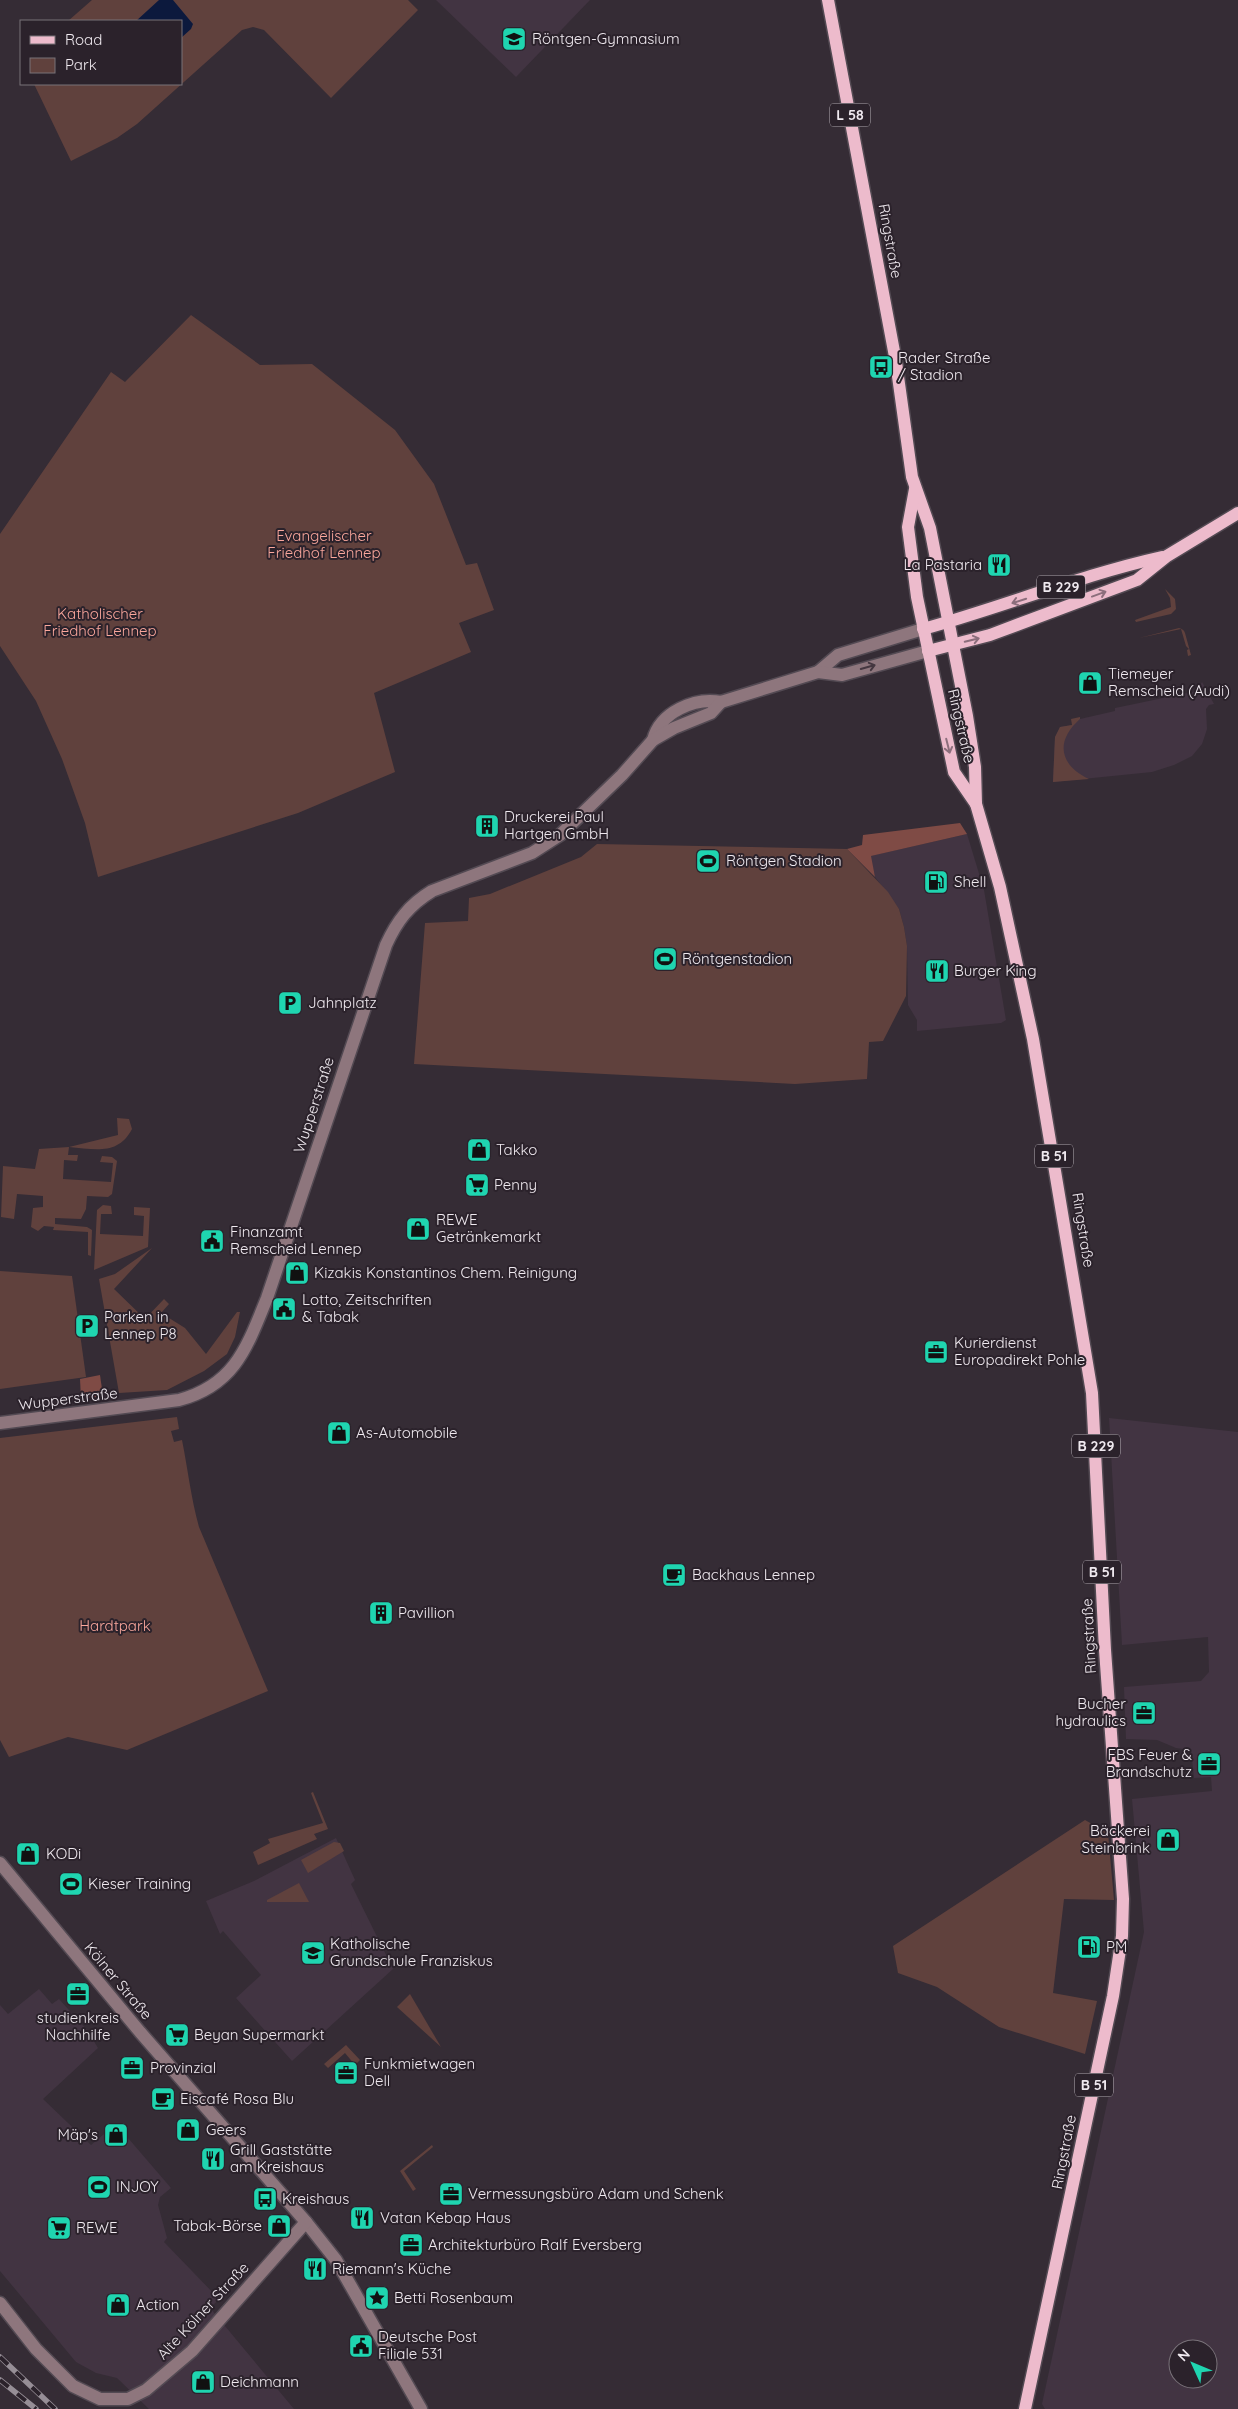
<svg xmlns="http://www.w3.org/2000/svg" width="1238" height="2409" font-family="Quicksand,sans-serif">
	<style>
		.built { fill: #423442; fill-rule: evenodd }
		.green { fill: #60413d }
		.forest { fill: #7f4b45 }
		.water { fill: #0c193d }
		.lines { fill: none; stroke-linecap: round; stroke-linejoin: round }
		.minor-casing { stroke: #534a53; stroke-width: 15 }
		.major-casing { stroke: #534a53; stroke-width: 15 }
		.minor { stroke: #8e767d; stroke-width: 12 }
		.major { stroke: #edbbcc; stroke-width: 12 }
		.rail-casing { stroke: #968e96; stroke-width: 5.5 }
		.rail { stroke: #2b222b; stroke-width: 4; stroke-dasharray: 11; stroke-linecap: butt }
		.oneway { stroke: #8c6e7c }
		.oneway2 { stroke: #443740 }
		.labels { text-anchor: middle; stroke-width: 4; stroke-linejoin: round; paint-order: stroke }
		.shield { fill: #2b222b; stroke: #b4adb4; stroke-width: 1 }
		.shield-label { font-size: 14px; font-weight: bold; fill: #efe9ef }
		.poi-label { font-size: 15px; fill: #efe9ef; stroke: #2b222b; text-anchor: start }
		.street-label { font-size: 15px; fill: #efe9ef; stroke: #2b222b }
		.park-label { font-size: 15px; fill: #fba79c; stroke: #2b222b }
	</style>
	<rect width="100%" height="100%" fill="#352c35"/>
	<g class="built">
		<path d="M436 0H590L516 77Z"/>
		<path d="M1202 682 1214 704 1209 705 1206 709 1207 729 1202 744 1192 756 1174 765 1152 772 1053 782 1055 737 1060 727 1072 725 1080 719 1115 711V708L1197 691Z"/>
		<path d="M967 834 984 890 1006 1020 1001 1023 917 1031V1020L908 1005 907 946 904 927 899 909 875 877 870 856Z"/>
		<path d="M1109 1418 1238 1432V2409H1045L1042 2404 1144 1932 1132 1799 1212 1791 1211 1777 1194 1778 1191 1750 1176 1748 1157 1740 1126 1739 1124 1687 1201 1681 1209 1672 1208 1637 1122 1645ZM1178 2349H1208V2379H1178Z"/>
		<path d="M336 1838 355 1880 351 1884 393 1969 292 2061 236 1998 261 1975 223 1931 220 1934 206 1901 254 1881Z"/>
		<path d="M39 1989 52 2004 59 1999 87 2030 98 2048 43 2099 91 2145 116 2124 171 2188 160 2197 158 2205 167 2238 164 2242 219 2299 210 2308 294 2409H149L117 2378 96 2373 76 2362 0 2271V2005L8 2014Z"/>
	</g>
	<g class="green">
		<path d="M92 0H408L418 10 331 98 264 30 253 27 242 30 137 124 117 138 71 161 34 84H181V21H68Z"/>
		<path d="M191 315 260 365 312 364 395 430 434 484 466 565 477 563 494 610 459 623 471 652 374 693 395 772 298 813 98 877 85 823 62 759 36 701 0 646V534L111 372 125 382Z"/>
		<path d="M1165 589 1175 599 1176 609 1171 614 1136 622 1135 620 1171 607 1170 598Z"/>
		<path d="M1179 628C1182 629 1184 630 1185 633L1191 655 1188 656 1187 650 1189 649 1186 646 1181 629 1139 638Z"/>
		<path d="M1080 717V719C1055 741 1059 765 1089 779L1053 782 1055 737 1060 727 1072 725 1071 719Z"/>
		<path d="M597 844 847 849 888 892 899 909 904 927 907 946 906 996 883 1041 869 1042 867 1079 795 1084 414 1064 425 923 468 921 469 898 490 894 581 857Z"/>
		<path d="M117 1118 129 1119 132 1129C118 1156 94 1149 69 1147L68 1155H78L77 1161 64 1160 63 1179 111 1182 113 1163 100 1162 102 1156 112 1157 117 1161 112 1194 108 1197 87 1196 86 1209 81 1219 55 1218V1224L87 1227 92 1230 91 1256 88 1255V1232L53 1230 54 1227 44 1226 38 1231 31 1227 33 1208 43 1207V1196L17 1194 14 1219 1 1217 3 1166 35 1169 39 1149 69 1147 118 1135Z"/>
		<path d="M103 1205 111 1206 112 1214H101L100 1234 143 1236 144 1216 134 1215V1207L150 1208 148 1247 94 1270 97 1210Z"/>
		<path d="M152 1248 114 1289 145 1319 164 1299 169 1304 161 1313 185 1328 206 1354 237 1312H240L235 1337 227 1354 204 1371 167 1390 119 1393 99 1279 115 1274Z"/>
		<path d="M0 1271 72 1276 86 1377 0 1389Z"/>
		<path d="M177 1417 179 1429 171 1431 174 1442 182 1440C188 1470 191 1498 199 1527L268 1691 127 1750 68 1737 9 1757 0 1740V1438Z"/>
		<path d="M313 1792 328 1829 314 1834 317 1839 258 1865 253 1852 270 1843 268 1839 323 1823 311 1793Z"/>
		<path d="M1085 1820 1108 1833 1114 1900 1064 1899 1053 1993 1097 2001 1085 2054 999 2027 937 1987 898 1973 893 1946Z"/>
		<path d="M334 1842 340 1843 344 1851 308 1873 301 1860Z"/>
		<path d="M299 1883 309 1902H267V1900Z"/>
		<path d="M410 1994 441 2047 397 2007Z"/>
		<path d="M346 2045 360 2060 355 2065 345 2053 328 2068 324 2064Z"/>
		<path d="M432 2145 433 2147 404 2171 416 2189 413 2191 400 2171Z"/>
	</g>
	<g class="forest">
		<path d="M960 823 967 834 871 856 875 877 847 849 862 845 863 835Z"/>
		<path d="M100 1375 103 1396 81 1399 80 1379Z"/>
	</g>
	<path class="water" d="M159 0H173L193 24 191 29 181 38V21H136Z"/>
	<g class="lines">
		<defs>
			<g id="minor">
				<path d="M818 672 838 655 923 629"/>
				<path d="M653 740C660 712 695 697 721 702L818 672 842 675 928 651"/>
				<path d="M0 1423 179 1400C235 1385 247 1347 267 1298L386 945C397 921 409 905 432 891L532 853 560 835 622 775 653 740 674 728 711 713 721 702"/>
				<path d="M0 1863 140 2032 306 2222 336 2260 421 2409"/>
				<path d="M0 2303 36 2349 73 2386 100 2399H128L146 2390 192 2351 306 2222"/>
			</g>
			<g id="major">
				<path d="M828 0 896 362 912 477 930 528 967 716 975 767 976 804 1000 887 1033 1039 1092 1393 1105 1650 1123 1899 1122 1936 1113 1996 1025 2409"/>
				<path d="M915 489 908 527 917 597 954 772 976 804"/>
				<path d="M923 629C1003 607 1081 575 1162 557"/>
				<path d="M928 651 990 635 1137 580 1167 556 1238 513"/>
			</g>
		</defs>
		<use href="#minor" class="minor-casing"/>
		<use href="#major" class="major-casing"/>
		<use href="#minor" class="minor"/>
		<use href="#major" class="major"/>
		<defs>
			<g id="rail">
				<path d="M0 2357 55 2409"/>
				<path d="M0 2380 36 2409"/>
			</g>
		</defs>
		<use href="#rail" class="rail-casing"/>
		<use href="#rail" class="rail"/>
	</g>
	<defs><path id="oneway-shaft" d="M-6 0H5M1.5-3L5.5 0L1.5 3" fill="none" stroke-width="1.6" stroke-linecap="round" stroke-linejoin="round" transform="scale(1.25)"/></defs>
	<g class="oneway">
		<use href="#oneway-shaft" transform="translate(1099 594) rotate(-20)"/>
		<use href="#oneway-shaft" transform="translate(1019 601) rotate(162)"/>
		<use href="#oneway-shaft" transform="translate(972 640) rotate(-14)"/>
		<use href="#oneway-shaft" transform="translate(948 746) rotate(76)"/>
	</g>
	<use class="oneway2" href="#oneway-shaft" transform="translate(868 667) rotate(-16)"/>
	<defs>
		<symbol id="school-square" viewBox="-11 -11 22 22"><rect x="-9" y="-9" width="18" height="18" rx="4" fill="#1fd5b0" stroke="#2b222b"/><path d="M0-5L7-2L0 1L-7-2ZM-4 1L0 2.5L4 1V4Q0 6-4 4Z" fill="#111"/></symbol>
		<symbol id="bus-square" viewBox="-11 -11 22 22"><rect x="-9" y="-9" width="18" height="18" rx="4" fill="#1fd5b0" stroke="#2b222b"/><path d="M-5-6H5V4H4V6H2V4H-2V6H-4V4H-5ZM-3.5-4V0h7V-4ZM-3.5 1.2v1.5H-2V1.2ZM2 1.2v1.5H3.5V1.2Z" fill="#111"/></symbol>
		<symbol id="restaurant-square" viewBox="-11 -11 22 22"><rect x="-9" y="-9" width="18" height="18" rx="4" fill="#1fd5b0" stroke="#2b222b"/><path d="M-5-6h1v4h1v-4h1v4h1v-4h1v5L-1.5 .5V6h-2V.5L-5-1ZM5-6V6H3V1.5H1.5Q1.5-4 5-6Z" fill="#111"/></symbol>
		<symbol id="shop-square" viewBox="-11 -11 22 22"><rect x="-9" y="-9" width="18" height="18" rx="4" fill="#1fd5b0" stroke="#2b222b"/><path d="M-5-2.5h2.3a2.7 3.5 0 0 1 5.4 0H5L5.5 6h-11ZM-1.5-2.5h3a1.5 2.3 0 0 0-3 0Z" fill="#111"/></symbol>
		<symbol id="building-square" viewBox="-11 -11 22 22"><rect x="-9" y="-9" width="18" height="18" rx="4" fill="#1fd5b0" stroke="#2b222b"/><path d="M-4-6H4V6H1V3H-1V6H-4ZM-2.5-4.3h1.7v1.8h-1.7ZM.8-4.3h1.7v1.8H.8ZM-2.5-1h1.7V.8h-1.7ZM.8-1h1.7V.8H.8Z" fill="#111"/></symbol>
		<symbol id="stadium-square" viewBox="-11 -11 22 22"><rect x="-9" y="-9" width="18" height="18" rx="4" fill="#1fd5b0" stroke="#2b222b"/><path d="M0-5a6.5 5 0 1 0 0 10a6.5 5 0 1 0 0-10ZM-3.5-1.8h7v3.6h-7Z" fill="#111"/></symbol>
		<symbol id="fuel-square" viewBox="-11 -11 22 22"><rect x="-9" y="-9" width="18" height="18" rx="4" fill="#1fd5b0" stroke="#2b222b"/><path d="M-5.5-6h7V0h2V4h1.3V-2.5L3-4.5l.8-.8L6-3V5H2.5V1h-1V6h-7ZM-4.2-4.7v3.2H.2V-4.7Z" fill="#111"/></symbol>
		<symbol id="parking-square" viewBox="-11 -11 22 22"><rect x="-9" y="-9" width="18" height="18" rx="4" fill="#1fd5b0" stroke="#2b222b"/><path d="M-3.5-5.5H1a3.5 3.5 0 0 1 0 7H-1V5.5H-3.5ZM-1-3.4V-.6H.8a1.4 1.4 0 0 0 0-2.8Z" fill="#111"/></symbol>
		<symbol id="supermarket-square" viewBox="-11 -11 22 22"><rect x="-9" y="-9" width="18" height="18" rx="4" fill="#1fd5b0" stroke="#2b222b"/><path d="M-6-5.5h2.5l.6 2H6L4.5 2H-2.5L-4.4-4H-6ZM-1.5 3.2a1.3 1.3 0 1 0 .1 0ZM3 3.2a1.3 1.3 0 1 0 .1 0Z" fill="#111"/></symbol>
		<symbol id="civic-square" viewBox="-11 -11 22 22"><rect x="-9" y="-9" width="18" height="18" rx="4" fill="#1fd5b0" stroke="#2b222b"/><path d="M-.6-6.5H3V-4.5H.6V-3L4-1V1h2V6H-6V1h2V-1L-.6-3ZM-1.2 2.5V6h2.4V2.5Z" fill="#111"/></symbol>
		<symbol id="office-square" viewBox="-11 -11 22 22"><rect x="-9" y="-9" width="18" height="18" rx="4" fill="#1fd5b0" stroke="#2b222b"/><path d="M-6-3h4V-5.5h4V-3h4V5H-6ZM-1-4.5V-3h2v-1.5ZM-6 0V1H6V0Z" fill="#111"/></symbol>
		<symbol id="cafe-square" viewBox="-11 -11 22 22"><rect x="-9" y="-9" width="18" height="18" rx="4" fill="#1fd5b0" stroke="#2b222b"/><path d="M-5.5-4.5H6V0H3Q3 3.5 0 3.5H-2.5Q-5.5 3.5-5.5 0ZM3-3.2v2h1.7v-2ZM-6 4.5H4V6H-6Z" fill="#111"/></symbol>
		<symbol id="sight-square" viewBox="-11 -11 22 22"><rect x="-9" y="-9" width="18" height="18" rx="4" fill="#1fd5b0" stroke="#2b222b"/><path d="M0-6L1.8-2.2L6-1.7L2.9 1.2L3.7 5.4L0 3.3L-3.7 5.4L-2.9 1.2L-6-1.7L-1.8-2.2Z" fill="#111"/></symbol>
	</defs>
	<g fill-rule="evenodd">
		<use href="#school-square" x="500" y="25" width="28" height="28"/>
		<use href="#bus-square" x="867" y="353" width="28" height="28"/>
		<use href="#restaurant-square" x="985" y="551" width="28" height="28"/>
		<use href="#shop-square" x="1076" y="669" width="28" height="28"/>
		<use href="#building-square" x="473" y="812" width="28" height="28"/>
		<use href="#stadium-square" x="694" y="847" width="28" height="28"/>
		<use href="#fuel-square" x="922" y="868" width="28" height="28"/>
		<use href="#stadium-square" x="651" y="945" width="28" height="28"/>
		<use href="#restaurant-square" x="923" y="957" width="28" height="28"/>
		<use href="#parking-square" x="276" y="989" width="28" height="28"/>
		<use href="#shop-square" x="465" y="1136" width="28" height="28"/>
		<use href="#supermarket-square" x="463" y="1171" width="28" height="28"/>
		<use href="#shop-square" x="404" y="1215" width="28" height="28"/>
		<use href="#civic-square" x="198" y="1227" width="28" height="28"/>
		<use href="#shop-square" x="283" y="1259" width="28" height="28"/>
		<use href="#civic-square" x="270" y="1295" width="28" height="28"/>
		<use href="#parking-square" x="73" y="1312" width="28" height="28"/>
		<use href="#office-square" x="922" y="1338" width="28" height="28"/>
		<use href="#shop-square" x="325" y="1419" width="28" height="28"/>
		<use href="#cafe-square" x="660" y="1561" width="28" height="28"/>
		<use href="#building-square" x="367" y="1599" width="28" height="28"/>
		<use href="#office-square" x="1130" y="1699" width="28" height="28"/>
		<use href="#office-square" x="1195" y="1750" width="28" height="28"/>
		<use href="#shop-square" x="1154" y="1826" width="28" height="28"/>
		<use href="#shop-square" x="14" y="1840" width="28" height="28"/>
		<use href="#stadium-square" x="57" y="1870" width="28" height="28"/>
		<use href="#fuel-square" x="1075" y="1933" width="28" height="28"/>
		<use href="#school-square" x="299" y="1939" width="28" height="28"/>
		<use href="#office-square" x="64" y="1980" width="28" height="28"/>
		<use href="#supermarket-square" x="163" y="2021" width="28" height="28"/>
		<use href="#office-square" x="118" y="2054" width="28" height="28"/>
		<use href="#office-square" x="332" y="2059" width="28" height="28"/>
		<use href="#cafe-square" x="149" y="2085" width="28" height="28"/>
		<use href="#shop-square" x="174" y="2116" width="28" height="28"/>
		<use href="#shop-square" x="102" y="2121" width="28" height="28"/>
		<use href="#restaurant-square" x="199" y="2145" width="28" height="28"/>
		<use href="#stadium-square" x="85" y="2173" width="28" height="28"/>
		<use href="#office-square" x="437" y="2180" width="28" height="28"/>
		<use href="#bus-square" x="251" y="2185" width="28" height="28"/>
		<use href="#restaurant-square" x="348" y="2204" width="28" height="28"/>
		<use href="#shop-square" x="265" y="2212" width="28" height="28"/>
		<use href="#supermarket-square" x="45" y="2214" width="28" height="28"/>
		<use href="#office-square" x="397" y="2231" width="28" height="28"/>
		<use href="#restaurant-square" x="301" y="2255" width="28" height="28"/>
		<use href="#sight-square" x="363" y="2284" width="28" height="28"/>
		<use href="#shop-square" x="104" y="2291" width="28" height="28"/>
		<use href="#civic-square" x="347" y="2332" width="28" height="28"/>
		<use href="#shop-square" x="189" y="2368" width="28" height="28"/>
	</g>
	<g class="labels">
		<g class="shield">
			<rect x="830" y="103.5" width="40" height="23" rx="4"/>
			<rect x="1037" y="575.5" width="48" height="23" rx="4"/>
			<rect x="1035" y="1144.5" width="38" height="23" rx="4"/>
			<rect x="1072" y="1434.5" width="48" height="23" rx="4"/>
			<rect x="1083" y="1560.5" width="38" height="23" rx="4"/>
			<rect x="1075" y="2073.5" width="38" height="23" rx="4"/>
		</g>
		<g class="shield-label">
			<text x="850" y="120">L 58</text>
			<text x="1061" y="592">B 229</text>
			<text x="1054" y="1161">B 51</text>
			<text x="1096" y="1451">B 229</text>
			<text x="1102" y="1577">B 51</text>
			<text x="1094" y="2090">B 51</text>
		</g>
		<g class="poi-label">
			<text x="532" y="44">Röntgen-Gymnasium</text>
			<text x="898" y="363">Rader Straße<tspan x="898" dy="17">/ Stadion</tspan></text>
			<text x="982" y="570" text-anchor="end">La Pastaria</text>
			<text x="1108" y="679">Tiemeyer<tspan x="1108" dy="17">Remscheid (Audi)</tspan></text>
			<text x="504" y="822">Druckerei Paul<tspan x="504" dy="17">Hartgen GmbH</tspan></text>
			<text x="726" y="866">Röntgen Stadion</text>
			<text x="954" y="887">Shell</text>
			<text x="682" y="964">Röntgenstadion</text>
			<text x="954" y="976">Burger King</text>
			<text x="308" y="1008">Jahnplatz</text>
			<text x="496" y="1155">Takko</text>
			<text x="494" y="1190">Penny</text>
			<text x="436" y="1225">REWE<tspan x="436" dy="17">Getränkemarkt</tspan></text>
			<text x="230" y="1237">Finanzamt<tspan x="230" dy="17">Remscheid Lennep</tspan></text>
			<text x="314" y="1278">Kizakis Konstantinos Chem. Reinigung</text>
			<text x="302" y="1305">Lotto, Zeitschriften<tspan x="302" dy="17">&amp; Tabak</tspan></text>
			<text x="104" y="1322">Parken in<tspan x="104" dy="17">Lennep P8</tspan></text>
			<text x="954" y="1348">Kurierdienst<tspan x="954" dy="17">Europadirekt Pohle</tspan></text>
			<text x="356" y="1438">As-Automobile</text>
			<text x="692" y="1580">Backhaus Lennep</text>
			<text x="398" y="1618">Pavillion</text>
			<text x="1126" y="1709" text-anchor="end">Bucher<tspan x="1126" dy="17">hydraulics</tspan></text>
			<text x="1192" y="1760" text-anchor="end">FBS Feuer &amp;<tspan x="1192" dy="17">Brandschutz</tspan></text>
			<text x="1150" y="1836" text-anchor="end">Bäckerei<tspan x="1150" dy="17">Steinbrink</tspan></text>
			<text x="46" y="1859">KODi</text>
			<text x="88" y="1889">Kieser Training</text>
			<text x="330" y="1949">Katholische<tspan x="330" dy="17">Grundschule Franziskus</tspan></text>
			<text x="1106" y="1952">PM</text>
			<text x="78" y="2023" text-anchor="middle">studienkreis<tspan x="78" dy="17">Nachhilfe</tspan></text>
			<text x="194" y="2040">Beyan Supermarkt</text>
			<text x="364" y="2069">Funkmietwagen<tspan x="364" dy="17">Dell</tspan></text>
			<text x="150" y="2073">Provinzial</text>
			<text x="180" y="2104">Eiscafé Rosa Blu</text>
			<text x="206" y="2135">Geers</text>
			<text x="98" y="2140" text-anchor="end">Mäp's</text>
			<text x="230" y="2155">Grill Gaststätte<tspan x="230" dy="17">am Kreishaus</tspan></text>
			<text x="116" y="2192">INJOY</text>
			<text x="468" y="2199">Vermessungsbüro Adam und Schenk</text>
			<text x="282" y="2204">Kreishaus</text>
			<text x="380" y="2223">Vatan Kebap Haus</text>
			<text x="262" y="2231" text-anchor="end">Tabak-Börse</text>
			<text x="76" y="2233">REWE</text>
			<text x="428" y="2250">Architekturbüro Ralf Eversberg</text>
			<text x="332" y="2274">Riemann's Küche</text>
			<text x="394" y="2303">Betti Rosenbaum</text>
			<text x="136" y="2310">Action</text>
			<text x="378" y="2342">Deutsche Post<tspan x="378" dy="17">Filiale 531</tspan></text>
			<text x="220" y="2387">Deichmann</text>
		</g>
		<g class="street-label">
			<text transform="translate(890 241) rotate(80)" y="5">Ringstraße</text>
			<text transform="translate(961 726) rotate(77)" y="5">Ringstraße</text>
			<text transform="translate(314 1105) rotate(-72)" y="5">Wupperstraße</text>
			<text transform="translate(1083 1230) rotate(81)" y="5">Ringstraße</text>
			<text transform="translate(68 1399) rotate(-7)" y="5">Wupperstraße</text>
			<text transform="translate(1089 1636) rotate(-93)" y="5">Ringstraße</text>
			<text transform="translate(118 1981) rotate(50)" y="5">Kölner Straße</text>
			<text transform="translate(1064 2152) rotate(-79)" y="5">Ringstraße</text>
			<text transform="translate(203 2311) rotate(-47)" y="5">Alte Kölner Straße</text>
		</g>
		<g class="park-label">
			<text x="324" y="541">Evangelischer<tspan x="324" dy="17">Friedhof Lennep</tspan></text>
			<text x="100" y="619">Katholischer<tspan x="100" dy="17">Friedhof Lennep</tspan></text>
			<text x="115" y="1631">Hardtpark</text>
		</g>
	</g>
	<rect x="20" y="20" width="162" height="65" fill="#2b222b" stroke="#797279"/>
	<rect x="30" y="36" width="25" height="8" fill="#edbbcc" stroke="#797279"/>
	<text x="65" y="45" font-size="15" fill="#efe9ef">Road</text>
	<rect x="30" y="58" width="25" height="15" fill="#60413d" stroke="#797279"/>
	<text x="65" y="70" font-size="15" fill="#efe9ef">Park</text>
	<g transform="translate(1193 2364) rotate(314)"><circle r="24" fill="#2b222b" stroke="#797279"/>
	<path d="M0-4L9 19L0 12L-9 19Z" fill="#1fd5b0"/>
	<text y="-8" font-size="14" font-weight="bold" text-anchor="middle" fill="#efe9ef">N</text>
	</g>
</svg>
